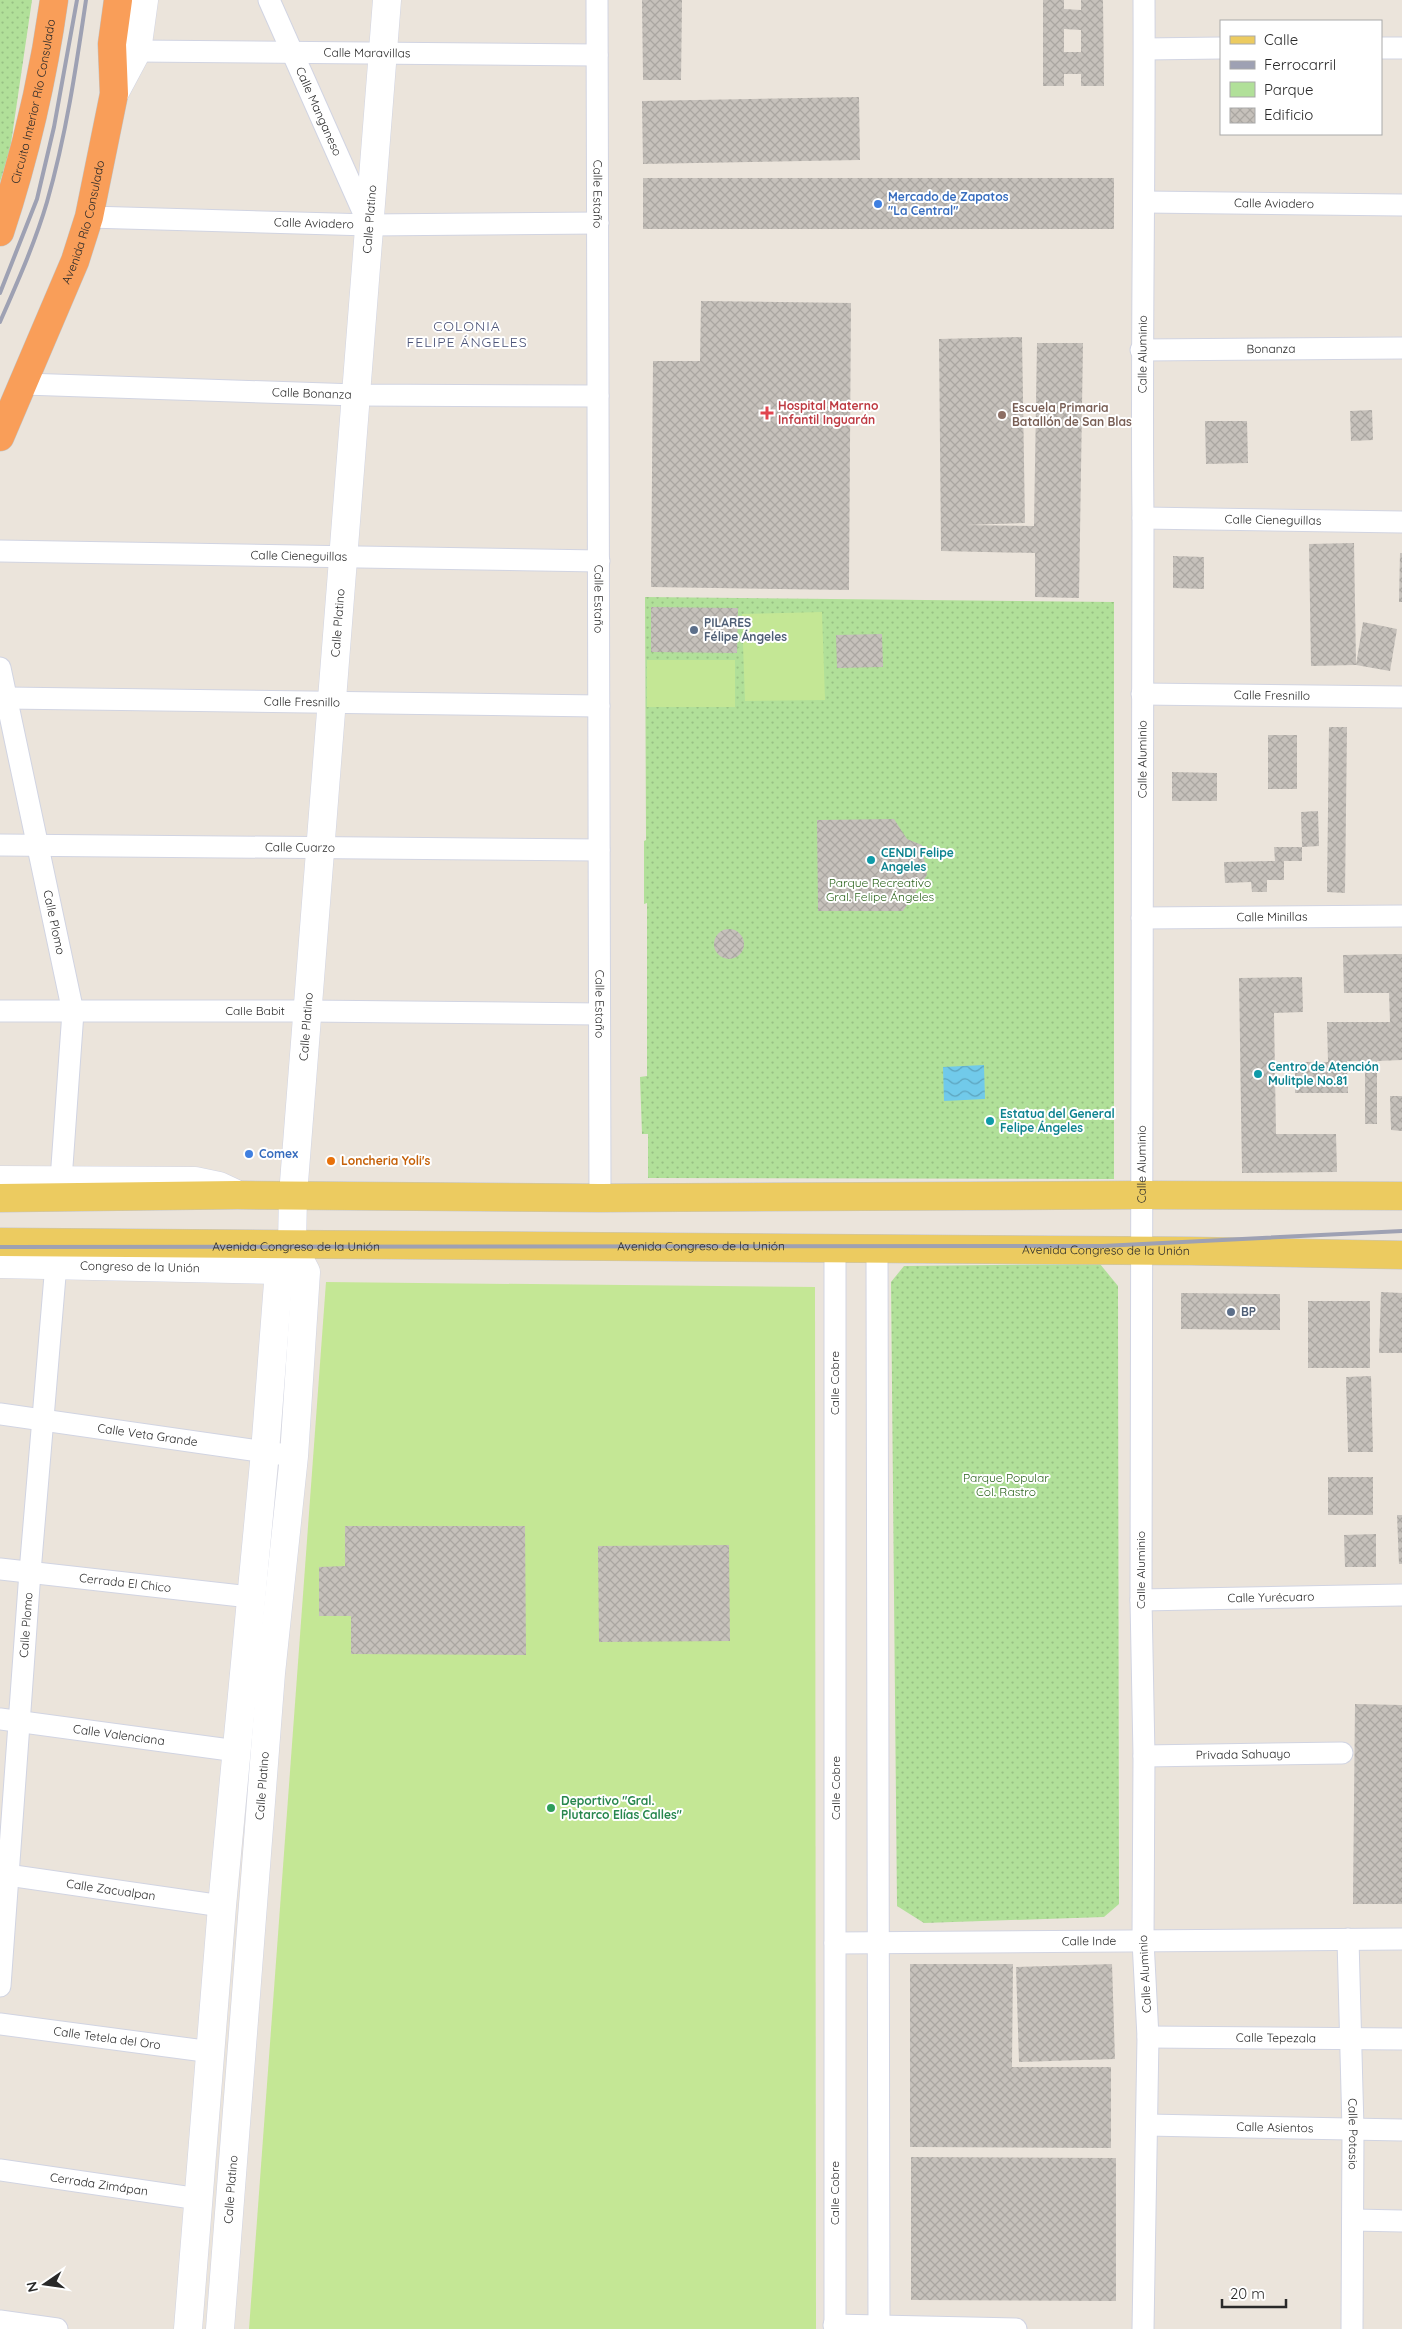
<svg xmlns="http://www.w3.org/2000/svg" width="1402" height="2329" font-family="Quicksand,sans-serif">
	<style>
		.green { fill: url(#green-dots) }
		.pitch { fill: #c4e795 }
		.water { fill: url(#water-waves) }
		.building { fill: url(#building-cross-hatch); fill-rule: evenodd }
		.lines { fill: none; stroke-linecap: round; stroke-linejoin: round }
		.street-casing { stroke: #d1d4e2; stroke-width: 23 }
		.secondary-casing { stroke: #d1d4e2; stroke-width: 29 }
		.primary-casing { stroke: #c3c3c3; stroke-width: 29 }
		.highway-casing { stroke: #c3c3c3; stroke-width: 29 }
		.street { stroke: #fff; stroke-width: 21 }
		.secondary { stroke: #fff; stroke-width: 28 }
		.primary { stroke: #eccb60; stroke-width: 28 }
		.highway { stroke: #f99e59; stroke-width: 28 }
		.rail { stroke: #9ea1b3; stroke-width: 4 }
		.shop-dot { fill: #3f7fe0; stroke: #fff; stroke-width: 2 }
		.health-dot { fill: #e0444e; stroke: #fff; stroke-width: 2 }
		.education-dot { fill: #8d6e63; stroke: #fff; stroke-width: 2 }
		.service-dot { fill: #5c6f8a; stroke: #fff; stroke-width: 2 }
		.culture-dot { fill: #0f9aa8; stroke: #fff; stroke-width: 2 }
		.food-dot { fill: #e8710a; stroke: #fff; stroke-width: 2 }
		.leisure-dot { fill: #2e9e5b; stroke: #fff; stroke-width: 2 }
		.labels { text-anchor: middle; stroke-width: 4; stroke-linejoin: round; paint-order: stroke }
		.street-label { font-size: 12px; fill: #292929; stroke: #fff }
		.shop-label { font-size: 12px; font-weight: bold; fill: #366cbe; stroke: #fff; text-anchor: start }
		.health-label { font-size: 12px; font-weight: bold; fill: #be3a42; stroke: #fff; text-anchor: start }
		.education-label { font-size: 12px; font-weight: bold; fill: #785e54; stroke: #fff; text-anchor: start }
		.service-label { font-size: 12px; font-weight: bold; fill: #4e5e75; stroke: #fff; text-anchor: start }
		.culture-label { font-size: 12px; font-weight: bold; fill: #0d838f; stroke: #fff; text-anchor: start }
		.park-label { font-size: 12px; fill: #2b631c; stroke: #fff }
		.food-label { font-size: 12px; font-weight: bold; fill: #c56008; stroke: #fff; text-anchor: start }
		.leisure-label { font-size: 12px; font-weight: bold; fill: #27864d; stroke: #fff; text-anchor: start }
		.neighbourhood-label { font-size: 14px; letter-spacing: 1px; fill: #4b5378; stroke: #fff }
	</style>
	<defs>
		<pattern id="green-dots" width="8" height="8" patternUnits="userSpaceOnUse" patternTransform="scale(1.25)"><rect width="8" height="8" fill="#b1e099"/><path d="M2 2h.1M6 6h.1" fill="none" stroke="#98c084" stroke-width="1.8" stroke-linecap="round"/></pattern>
		<pattern id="water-waves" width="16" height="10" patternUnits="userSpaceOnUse" patternTransform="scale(1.25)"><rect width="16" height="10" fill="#71caea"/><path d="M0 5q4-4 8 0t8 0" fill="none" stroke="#5da4be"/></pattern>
		<pattern id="building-cross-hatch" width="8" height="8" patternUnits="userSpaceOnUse" patternTransform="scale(1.25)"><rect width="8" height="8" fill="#c6c1bb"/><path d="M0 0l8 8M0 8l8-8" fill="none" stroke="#aaa6a1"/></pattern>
	</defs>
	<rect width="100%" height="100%" fill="#ebe4db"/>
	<g class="green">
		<path d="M0 0H32L10 150 0 182Z"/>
		<path d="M645 597 1114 602V1179L648 1178V1134H642L640 1077 647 1076V903L644 904V841L646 840Z"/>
		<path d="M1100 1264 1118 1286 1119 1904 1104 1917 924 1923 897 1906 891 1282 904 1266Z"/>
	</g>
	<g class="pitch">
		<path d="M822 612 825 700 745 701 742 614Z"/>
		<rect x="647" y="660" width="88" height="47"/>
		<path d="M326 1282 815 1287 816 2329H249Z"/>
	</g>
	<path class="water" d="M984 1065 985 1099 944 1101 943 1067Z"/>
	<g class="building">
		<path d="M642 0H682L681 80H643Z"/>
		<path d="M1043 0H1064V9L1081 10V0H1103L1104 86H1081V74H1064V86H1043ZM1064 29 1081 30V52H1064Z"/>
		<path d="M859 97 860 160 643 164 642 101Z"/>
		<rect x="643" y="178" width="471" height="51"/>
		<path d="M701 301 851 303 849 590 651 587 653 361H700Z"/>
		<path d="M1022 337 1025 523 966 525 1034 526 1037 343H1083L1079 598 1035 597V553L941 551 939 339Z"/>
		<path d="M1372 410 1373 440 1351 441 1350 411Z"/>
		<path d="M1205 421H1247L1248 463 1206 464Z"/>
		<path d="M1354 543 1356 665 1311 666 1309 544Z"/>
		<path d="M1400 553H1402V602H1399Z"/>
		<path d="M1173 556 1204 557V589L1173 588Z"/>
		<path d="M651 607 738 608 737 653 651 652Z"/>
		<path d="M1363 622 1397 629 1390 671 1356 665Z"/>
		<path d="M882 634 883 667 837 668 836 635Z"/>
		<path d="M1329 727H1347L1345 893 1327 892Z"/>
		<rect x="1268" y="735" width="29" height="54"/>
		<path d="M1172 772 1217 773V801H1172Z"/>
		<path d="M1318 811 1319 846 1302 847V861H1284V880H1267V892H1252L1251 882 1225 883 1224 862 1275 861 1274 847H1302L1301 812Z"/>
		<path d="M894 819 907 839 922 845 927 875 903 911H818L817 820Z"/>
		<circle cx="729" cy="944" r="15"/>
		<path d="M1402 954V1060L1377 1061V1124H1365V1066L1377 1061H1347L1348 1093H1295V1062H1328L1327 1022H1390L1389 993H1344L1343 955Z"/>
		<path d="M1302 977 1303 1012 1274 1013 1276 1134H1336L1337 1172 1242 1173 1239 978Z"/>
		<path d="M1390 1096H1402V1131L1391 1130Z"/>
		<path d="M1381 1292 1402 1293V1353H1379Z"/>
		<path d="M1181 1293 1280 1294V1330L1181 1329Z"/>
		<rect x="1308" y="1301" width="62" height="67"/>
		<path d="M1371 1376 1373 1452H1348L1346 1377Z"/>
		<rect x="1328" y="1477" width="45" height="38"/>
		<path d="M1397 1515H1402V1564H1399Z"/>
		<path d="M345 1526H525L526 1655 351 1654V1616H319V1567L345 1566Z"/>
		<path d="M1376 1534V1567H1345L1344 1535Z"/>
		<path d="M729 1545 730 1641 599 1642 598 1546Z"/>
		<path d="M1355 1704 1402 1705V1904H1353Z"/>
		<path d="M910 1964H1013L1012 2067H1111V2148L910 2147Z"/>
		<path d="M1112 1964 1115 2059 1019 2062 1016 1967Z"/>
		<path d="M911 2157 1116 2158V2301L911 2300Z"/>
	</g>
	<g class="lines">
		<defs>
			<g id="street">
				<path id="s1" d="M269 0 369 225"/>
				<path id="s2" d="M597 0 600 1198"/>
				<path d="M1381 48H1402"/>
				<path d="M1145 49 1221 48"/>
				<path id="s3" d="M137 51 597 55"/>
				<path id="s4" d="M1145 202 1402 205"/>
				<path id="s5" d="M89 217 369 225 598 223"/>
				<path id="s6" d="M1141 350 1402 348"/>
				<path id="s7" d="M24 384 356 395 598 396"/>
				<path id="s8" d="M1143 518 1402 522"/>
				<path id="s9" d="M0 551 599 561"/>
				<path id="s10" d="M0 668 73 1012 61 1180"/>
				<path id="s11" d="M1142 694 1402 697"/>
				<path id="s12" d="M6 698 599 706"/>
				<path id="s13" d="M0 845 599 850"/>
				<path id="s14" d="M1142 918 1402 916"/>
				<path id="s15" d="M0 1011H307L599 1014"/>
				<path d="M877 1248 879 2329"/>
				<path id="s16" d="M0 1414 294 1456"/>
				<path id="s17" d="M0 1569 250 1597"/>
				<path id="s18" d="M1141 1600 1402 1595"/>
				<path id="s19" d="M0 1719 237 1751"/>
				<path id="s20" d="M1144 1756 1342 1753"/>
				<path id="s21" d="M0 1874 222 1906"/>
				<path id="s22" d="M1348 1939 1353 2129 1352 2329"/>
				<path id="s23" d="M835 1943 1402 1939"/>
				<path id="s24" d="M0 1986 30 1572 56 1264"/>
				<path id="s25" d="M0 2024 212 2052"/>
				<path id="s26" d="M1148 2037 1402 2039"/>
				<path id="s27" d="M1147 2125 1402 2130"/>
				<path id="s28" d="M0 2170 199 2199"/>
				<path d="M1353 2220 1402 2221"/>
				<path d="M0 2321 57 2329"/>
				<path d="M834 2325 1016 2329"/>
				<path d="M835 2329V1248"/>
				<path id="s29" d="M1143 2329 1148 2037 1143 1941 1144 1756 1141 1600 1143 518C1141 346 1145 173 1144 0"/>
			</g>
			<g id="secondary">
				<path d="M114 94 137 51 144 0"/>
				<path d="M0 1180 195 1181 219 1186 234 1193"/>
				<path id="s30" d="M0 1264 279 1270"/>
				<path id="s31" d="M188 2329 222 1906 265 1452 279 1270 292 1245 293 1195 387 0"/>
				<path id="s32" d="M220 2329 271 1673 294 1456 306 1272 292 1245"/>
			</g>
			<g id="primary">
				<path d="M0 1198 237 1195 600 1198 1142 1195 1402 1196"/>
				<path id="s33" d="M0 1242 1190 1251 1402 1255"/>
			</g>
			<g id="highway">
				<path id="s34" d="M0 232C25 156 43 79 54 0"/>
				<path id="s35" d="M0 437 75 261 89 217 114 94 112 44 118 0"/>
			</g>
		</defs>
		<use href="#street" class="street-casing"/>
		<use href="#secondary" class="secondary-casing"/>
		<use href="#primary" class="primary-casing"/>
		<use href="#highway" class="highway-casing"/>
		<use href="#street" class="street"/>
		<use href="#secondary" class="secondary"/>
		<use href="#primary" class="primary"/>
		<use href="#highway" class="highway"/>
		<g class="rail">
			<path d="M0 293 37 199 54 127 77 0"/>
			<path d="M0 322C17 283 35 243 47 202 66 136 76 68 86 0"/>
			<path id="s36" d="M0 1247 1103 1246 1402 1231"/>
		</g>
	</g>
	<g class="shop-dot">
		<circle cx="878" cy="204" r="5"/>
		<circle cx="249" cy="1154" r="5"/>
	</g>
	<path class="health-dot" d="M764.5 405.5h5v5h5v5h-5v5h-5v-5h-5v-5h5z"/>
	<circle class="education-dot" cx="1002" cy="415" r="5"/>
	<g class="service-dot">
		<circle cx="694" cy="630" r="5"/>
		<circle cx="1231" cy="1312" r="5"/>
	</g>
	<g class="culture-dot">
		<circle cx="871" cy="860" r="5"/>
		<circle cx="1258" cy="1074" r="5"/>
		<circle cx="990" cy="1121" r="5"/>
	</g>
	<circle class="food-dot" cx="331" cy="1161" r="5"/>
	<circle class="leisure-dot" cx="551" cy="1808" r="5"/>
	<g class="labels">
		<g class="street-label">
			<text dy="4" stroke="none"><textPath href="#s3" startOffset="230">Calle Maravillas</textPath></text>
			<text dy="4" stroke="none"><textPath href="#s34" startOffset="135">Circuito Interior Río Consulado</textPath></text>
			<text dy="4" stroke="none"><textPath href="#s1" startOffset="122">Calle Manganeso</textPath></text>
			<text dy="4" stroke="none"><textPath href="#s2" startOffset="194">Calle Estaño</textPath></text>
			<text dy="4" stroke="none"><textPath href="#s4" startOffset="129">Calle Aviadero</textPath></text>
			<text dy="4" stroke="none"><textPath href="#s31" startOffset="2120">Calle Platino</textPath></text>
			<text dy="4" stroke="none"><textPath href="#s35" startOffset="231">Avenida Río Consulado</textPath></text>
			<text dy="4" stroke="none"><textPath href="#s5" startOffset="225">Calle Aviadero</textPath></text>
			<text dy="4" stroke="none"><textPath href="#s6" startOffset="130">Bonanza</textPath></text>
			<text dy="4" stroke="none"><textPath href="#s29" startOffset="1975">Calle Aluminio</textPath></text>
			<text dy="4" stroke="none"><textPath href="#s7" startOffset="288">Calle Bonanza</textPath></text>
			<text dy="4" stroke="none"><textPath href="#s8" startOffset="130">Calle Cieneguillas</textPath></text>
			<text dy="4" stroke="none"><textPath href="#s9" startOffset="299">Calle Cieneguillas</textPath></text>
			<text dy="4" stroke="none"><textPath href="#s2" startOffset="599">Calle Estaño</textPath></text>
			<text dy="4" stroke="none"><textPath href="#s31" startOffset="1715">Calle Platino</textPath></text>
			<text dy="4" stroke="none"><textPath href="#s11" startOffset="130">Calle Fresnillo</textPath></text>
			<text dy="4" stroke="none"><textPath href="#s12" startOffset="296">Calle Fresnillo</textPath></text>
			<text dy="4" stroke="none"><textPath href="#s29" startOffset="1570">Calle Aluminio</textPath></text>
			<text dy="4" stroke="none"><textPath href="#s13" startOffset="300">Calle Cuarzo</textPath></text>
			<text dy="4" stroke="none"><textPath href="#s14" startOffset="130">Calle Minillas</textPath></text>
			<text dy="4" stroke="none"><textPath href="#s10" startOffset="260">Calle Plomo</textPath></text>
			<text dy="4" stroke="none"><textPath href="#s2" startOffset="1004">Calle Estaño</textPath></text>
			<text dy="4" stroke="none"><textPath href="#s15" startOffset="255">Calle Babit</textPath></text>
			<text dy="4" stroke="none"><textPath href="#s31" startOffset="1310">Calle Platino</textPath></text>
			<text dy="4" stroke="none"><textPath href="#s29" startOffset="1165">Calle Aluminio</textPath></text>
			<text dy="4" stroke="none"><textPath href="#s36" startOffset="296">Avenida Congreso de la Unión</textPath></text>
			<text dy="4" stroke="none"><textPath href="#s36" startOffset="701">Avenida Congreso de la Unión</textPath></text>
			<text dy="4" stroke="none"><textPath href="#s33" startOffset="1106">Avenida Congreso de la Unión</textPath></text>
			<text dy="4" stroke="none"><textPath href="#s30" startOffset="140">Congreso de la Unión</textPath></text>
			<text transform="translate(835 1383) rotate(-90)" y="4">Calle Cobre</text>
			<text dy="4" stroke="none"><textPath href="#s16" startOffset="149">Calle Veta Grande</textPath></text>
			<text transform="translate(1141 1570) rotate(-90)" y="4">Calle Aluminio</text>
			<text dy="4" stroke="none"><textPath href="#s17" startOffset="126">Cerrada El Chico</textPath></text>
			<text dy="4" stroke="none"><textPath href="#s18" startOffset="130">Calle Yurécuaro</textPath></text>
			<text dy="4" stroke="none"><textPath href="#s24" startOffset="362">Calle Plomo</textPath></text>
			<text dy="4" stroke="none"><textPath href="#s19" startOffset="120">Calle Valenciana</textPath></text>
			<text dy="4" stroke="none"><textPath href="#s20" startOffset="99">Privada Sahuayo</textPath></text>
			<text dy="4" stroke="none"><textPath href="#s32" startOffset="545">Calle Platino</textPath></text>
			<text transform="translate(836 1788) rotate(-90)" y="4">Calle Cobre</text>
			<text dy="4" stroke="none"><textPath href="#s21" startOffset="112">Calle Zacualpan</textPath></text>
			<text dy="4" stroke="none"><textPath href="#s23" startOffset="254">Calle Inde</textPath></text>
			<text transform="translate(1145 1974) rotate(-93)" y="4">Calle Aluminio</text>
			<text dy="4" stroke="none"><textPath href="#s25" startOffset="108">Calle Tetela del Oro</textPath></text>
			<text dy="4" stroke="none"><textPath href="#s26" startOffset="128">Calle Tepezala</textPath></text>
			<text dy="4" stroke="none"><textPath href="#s27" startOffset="128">Calle Asientos</textPath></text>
			<text dy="4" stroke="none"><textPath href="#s22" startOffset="195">Calle Potasio</textPath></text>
			<text dy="4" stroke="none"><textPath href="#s28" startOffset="100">Cerrada Zimápan</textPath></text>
			<text dy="4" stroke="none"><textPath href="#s32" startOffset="140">Calle Platino</textPath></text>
			<text transform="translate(835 2193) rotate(-90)" y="4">Calle Cobre</text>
		</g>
		<g class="shop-label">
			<text x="888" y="201">Mercado de Zapatos<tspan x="888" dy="14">"La Central"</tspan></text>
			<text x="259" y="1158">Comex</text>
		</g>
		<g class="health-label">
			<text x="778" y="410">Hospital Materno<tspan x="778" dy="14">Infantil Inguarán</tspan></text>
		</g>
		<g class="education-label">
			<text x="1012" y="412">Escuela Primaria<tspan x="1012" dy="14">Batallón de San Blas</tspan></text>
		</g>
		<g class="service-label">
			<text x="704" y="627">PILARES<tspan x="704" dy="14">Félipe Ángeles</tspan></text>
			<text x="1241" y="1316">BP</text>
		</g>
		<g class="culture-label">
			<text x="881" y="857">CENDI Felipe<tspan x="881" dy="14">Angeles</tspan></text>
			<text x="1268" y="1071">Centro de Atención<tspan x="1268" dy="14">Mulitple No.81</tspan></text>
			<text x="1000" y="1118">Estatua del General<tspan x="1000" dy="14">Felipe Ángeles</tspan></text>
		</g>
		<g class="park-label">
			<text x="880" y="887">Parque Recreativo<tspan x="880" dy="14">Gral. Felipe Ángeles</tspan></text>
			<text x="1006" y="1482">Parque Popular<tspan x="1006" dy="14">Col. Rastro</tspan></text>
		</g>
		<g class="food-label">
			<text x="341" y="1165">Loncheria Yoli's</text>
		</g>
		<g class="leisure-label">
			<text x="561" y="1805">Deportivo "Gral.<tspan x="561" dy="14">Plutarco Elías Calles"</tspan></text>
		</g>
		<g class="neighbourhood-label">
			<text x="467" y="331">COLONIA<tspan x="467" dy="16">FELIPE ÁNGELES</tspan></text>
		</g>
	</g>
	<rect x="1220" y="20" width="162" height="115" fill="#ffffff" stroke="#a9a9a9"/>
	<rect x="1230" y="36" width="25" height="8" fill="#eccb60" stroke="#a9a9a9"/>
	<text x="1264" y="45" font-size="15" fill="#292929">Calle</text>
	<rect x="1230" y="61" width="25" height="8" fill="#9ea1b3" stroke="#a9a9a9"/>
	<text x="1264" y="70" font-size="15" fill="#292929">Ferrocarril</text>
	<rect x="1230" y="82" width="25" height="15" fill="#b1e099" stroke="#a9a9a9"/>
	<text x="1264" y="95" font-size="15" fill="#292929">Parque</text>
	<rect x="1230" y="108" width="25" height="15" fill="url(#building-cross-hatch)" stroke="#a9a9a9"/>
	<text x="1264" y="120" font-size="15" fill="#292929">Edificio</text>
	<g transform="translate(45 2284) rotate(257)" stroke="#ffffff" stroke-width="4" paint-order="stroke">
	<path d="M0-4L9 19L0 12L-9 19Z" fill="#292929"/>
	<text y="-8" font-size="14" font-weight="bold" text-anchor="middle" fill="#292929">N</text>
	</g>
	<path d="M1222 2299v8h64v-8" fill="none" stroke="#292929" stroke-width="2.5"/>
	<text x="1230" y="2299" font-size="15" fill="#292929" stroke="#ffffff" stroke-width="4" paint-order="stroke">20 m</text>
</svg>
